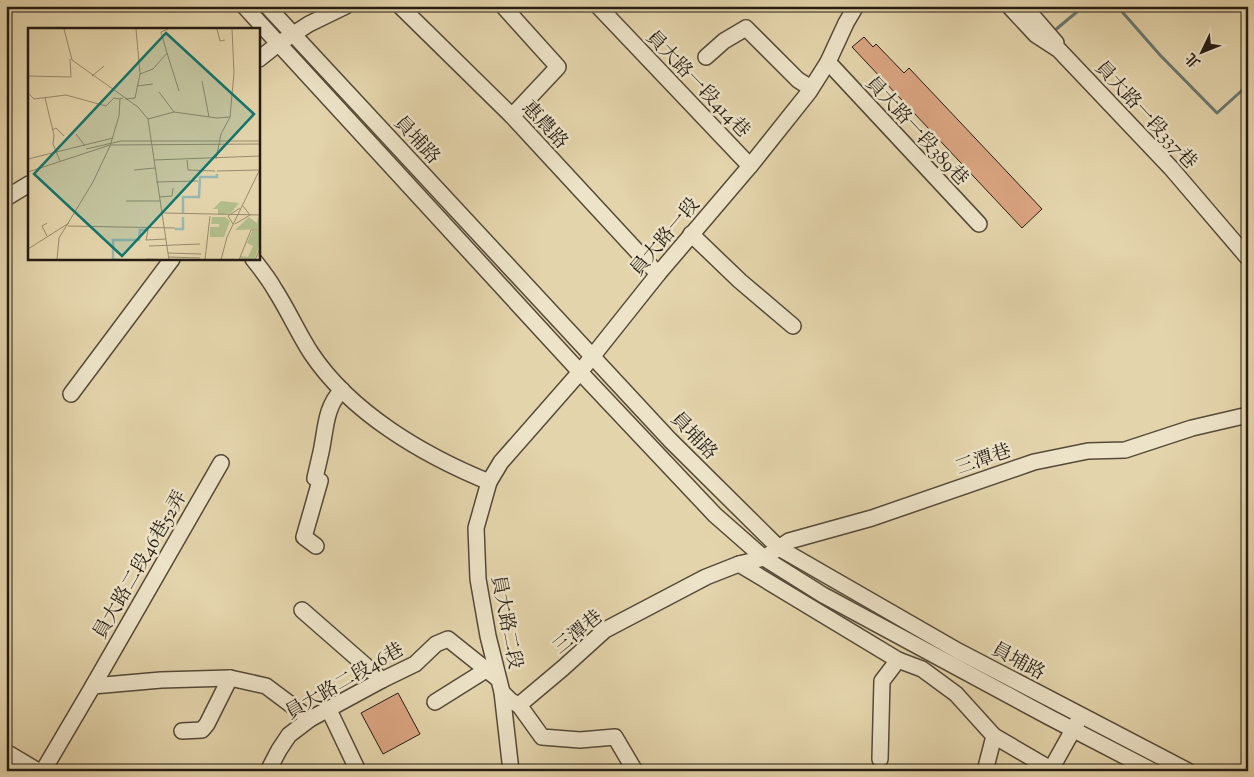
<svg xmlns="http://www.w3.org/2000/svg" width="1254" height="777" font-family="'Sorts Mill Goudy','Noto Serif TC',serif">
	<style>
		.lines { fill: none; stroke-linecap: round; stroke-linejoin: round }
		.stream { stroke: #697971; stroke-width: 3 }
		.building { fill: #d9a380; stroke: #251c13 }
		.minor-casing { stroke: #554a39; stroke-width: 18 }
		.minor { stroke: #ede3c8; stroke-width: 15 }
		.labels { text-anchor: middle; stroke-width: 5; stroke-linejoin: round; paint-order: stroke }
		.street-label { font-size: 19px; fill: #251c13; stroke: #ede3c8 }
		.inset-river { fill: none; stroke: #97b7b0; stroke-width: 2.5 }
		.inset-road { fill: none; stroke: #988a6e; stroke-width: 1 }
		.view { fill: #0f766e; fill-opacity: 0.15; stroke: #0f766e; stroke-width: 2.5 }
		.inset-edge { fill: none; stroke: #251c13; stroke-width: 2.5 }
	</style>
	<rect width="100%" height="100%" fill="#e4d4ab"/>
	<filter id="stains"><feTurbulence type="fractalNoise" baseFrequency=".004" numOctaves="4"/><feColorMatrix values="0 0 0 0 .2 0 0 0 0 .09 0 0 0 0 .02 0 0 0 .5 -.17"/></filter>
	<radialGradient id="worn" r=".72"><stop offset=".6" stop-color="#630" stop-opacity="0"/><stop offset="1" stop-color="#630" stop-opacity=".3"/></radialGradient>
	<g class="lines">
		<g class="stream">
			<path d="M1117 6 1160 55 1217 113 1248 85"/>
			<path d="M1054 31 1084 6"/>
		</g>
	</g>
	<g class="building">
		<path d="M864 37 873 47 876 44 904 73 909 68 1042 209 1022 228 852 47Z"/>
		<path d="M398 693 420 734 383 754 361 713Z"/>
	</g>
	<g class="lines">
		<defs>
			<g id="minor">
				<path d="M244 6 580 372 715 515 764 558 823 595 1049 717 1153 771"/>
				<path d="M267 6 670 440 779 548 958 651 1188 771"/>
				<path d="M400 6 512 116 658 274"/>
				<path d="M503 6 558 67 512 116"/>
				<path d="M598 6 750 166"/>
				<path d="M1009 6 1036 35 1059 50 1171 168 1248 258"/>
				<path d="M1024 6 1056 43"/>
				<path d="M706 57 724 41 746 28 798 80 811 88"/>
				<path d="M259 59 278 44 309 24 346 6"/>
				<path d="M828 62 979 224"/>
				<path d="M6 198 29 184"/>
				<path d="M691 234 740 281 793 326"/>
				<path d="M253 259C261 269 269 279 275 290 288 310 298 333 311 353 351 413 423 455 489 482"/>
				<path d="M71 394 172 259"/>
				<path d="M316 546 304 537 320 481 315 478C317 469 319 461 321 452 326 429 325 407 342 390"/>
				<path d="M739 564 898 660 922 669 956 694 994 736 1054 771"/>
				<path d="M302 610 382 680"/>
				<path d="M93 686 221 463"/>
				<path d="M502 692 511 701 519 705 563 668 605 630 706 577 739 564 764 558 789 541 872 518 1034 462 1088 451 1125 450 1192 428 1248 415"/>
				<path d="M435 702 486 670"/>
				<path d="M519 705 542 737 580 740 615 737 635 771"/>
				<path d="M329 710 358 771"/>
				<path d="M182 731 202 730 207 724 230 678"/>
				<path d="M6 752 38 771"/>
				<path d="M880 759 882 681 898 660"/>
				<path d="M43 771 93 686 161 680 230 678 266 686 310 719"/>
				<path d="M268 771 279 750 289 735 310 719 382 680 415 664 436 644 448 639 498 679"/>
				<path d="M511 771 502 692 488 636 478 579 476 528 489 482 501 462 580 372 658 274 750 166 809 92 828 62 846 23 856 6"/>
				<path d="M985 771 994 736"/>
				<path d="M1050 771 1078 721"/>
			</g>
		</defs>
		<use href="#minor" class="minor-casing"/>
		<use href="#minor" class="minor"/>
	</g>
	<g class="labels">
		<g class="street-label">
			<text transform="translate(699 83) rotate(46)" y="7">員大路一段414巷</text>
			<text transform="translate(1147 114) rotate(47)" y="7">員大路一段337巷</text>
			<text transform="translate(546 124) rotate(47)" y="7">惠農路</text>
			<text transform="translate(918 130) rotate(47)" y="7">員大路一段389巷</text>
			<text transform="translate(418 139) rotate(47)" y="7">員埔路</text>
			<text transform="translate(664 236) rotate(-50)" y="7">員大路一段</text>
			<text transform="translate(695 435) rotate(46)" y="7">員埔路</text>
			<text transform="translate(983 458) rotate(-19)" y="7">三潭巷</text>
			<text transform="translate(139 564) rotate(-60)" y="7">員大路二段46巷52弄</text>
			<text transform="translate(508 622) rotate(79)" y="7">員大路二段</text>
			<text transform="translate(577 631) rotate(-39)" y="7">三潭巷</text>
			<text transform="translate(1019 660) rotate(28)" y="7">員埔路</text>
			<text transform="translate(344 680) rotate(-30)" y="7">員大路二段46巷</text>
		</g>
	</g>
	<g transform="translate(28 28)">
		<rect width="232" height="232" fill="#e4d4ab"/>
		<path d="M193 173 211 175 203 185 190 187V181H185ZM184 189H197L202 193 196 209H182V199H191V196H183ZM221 189 229 195 230 189H232V201L207 202ZM224 203H232V216L226 232H212L213 228 220 229 225 218 219 215Z" fill="#b1bd8b"/>
		<path class="inset-river" d="M155 185V169H171L172 149H189V146M147 201H155V189M91 232 85 231V212H111L112 202H117"/>
		<path class="inset-road" d="M36 1 44 32 110 79 120 91 141 232 119 231M189 1 192 13 197 12M139 25 151 63M112 46 125 41 139 25 133 4 140 1M0 48 43 49 42 31M64 48 76 38M174 53 181 89M109 58 125 56M131 64 146 84M0 65 6 71 38 67 78 78 86 70 92 71M17 70 26 107 25 116 32 133M97 71 107 70 112 46 108 1M120 91 146 84 189 90 202 89M24 102 28 100 36 108M48 106 57 118M58 121 93 113H233M0 131 85 110M188 131 193 106 202 89 206 45 204 1M126 132 233 128M159 132 160 142 187 143M106 142 127 140M189 143 231 142M0 144 82 117 233 116M128 154 170 153M131 169 144 168 145 160M98 173H132M136 185 233 187M19 195 14 198 19 208M205 196 200 188 212 180M207 196 222 187 215 178M40 198 147 200M117 201 120 202 118 212 138 211M121 218 172 216M0 221 41 195M140 225 173 226M141 229 172 230M29 232 31 210 65 154 82 118 91 88 92 71 95 70M177 232 182 188M193 232 199 209 233 139M211 232 223 202H233M227 232 233 218"/>
		<path class="view" d="M138 5 226 86 94 228 6 146Z"/>
		<rect width="232" height="232" class="inset-edge"/>
	</g>
	<rect width="1254" height="777" fill="none" stroke="#e4d4ab" stroke-width="25"/>
	<rect x="8" y="8" width="1239" height="762" fill="none" stroke="#251c13" stroke-width="2.5"/>
	<rect x="12" y="12" width="1229" height="752" fill="none" stroke="#251c13"/>
	<g transform="translate(1202 52) rotate(227)" stroke="#ede3c8" stroke-width="4" paint-order="stroke">
	<path d="M0-4L9 19L0 12L-9 19Z" fill="#251c13"/>
	<text y="-8" font-size="14" font-weight="bold" text-anchor="middle" fill="#251c13">北</text>
	</g>
	<rect width="100%" height="100%" filter="url(#stains)"/>
	<rect width="100%" height="100%" fill="url(#worn)"/>
</svg>
